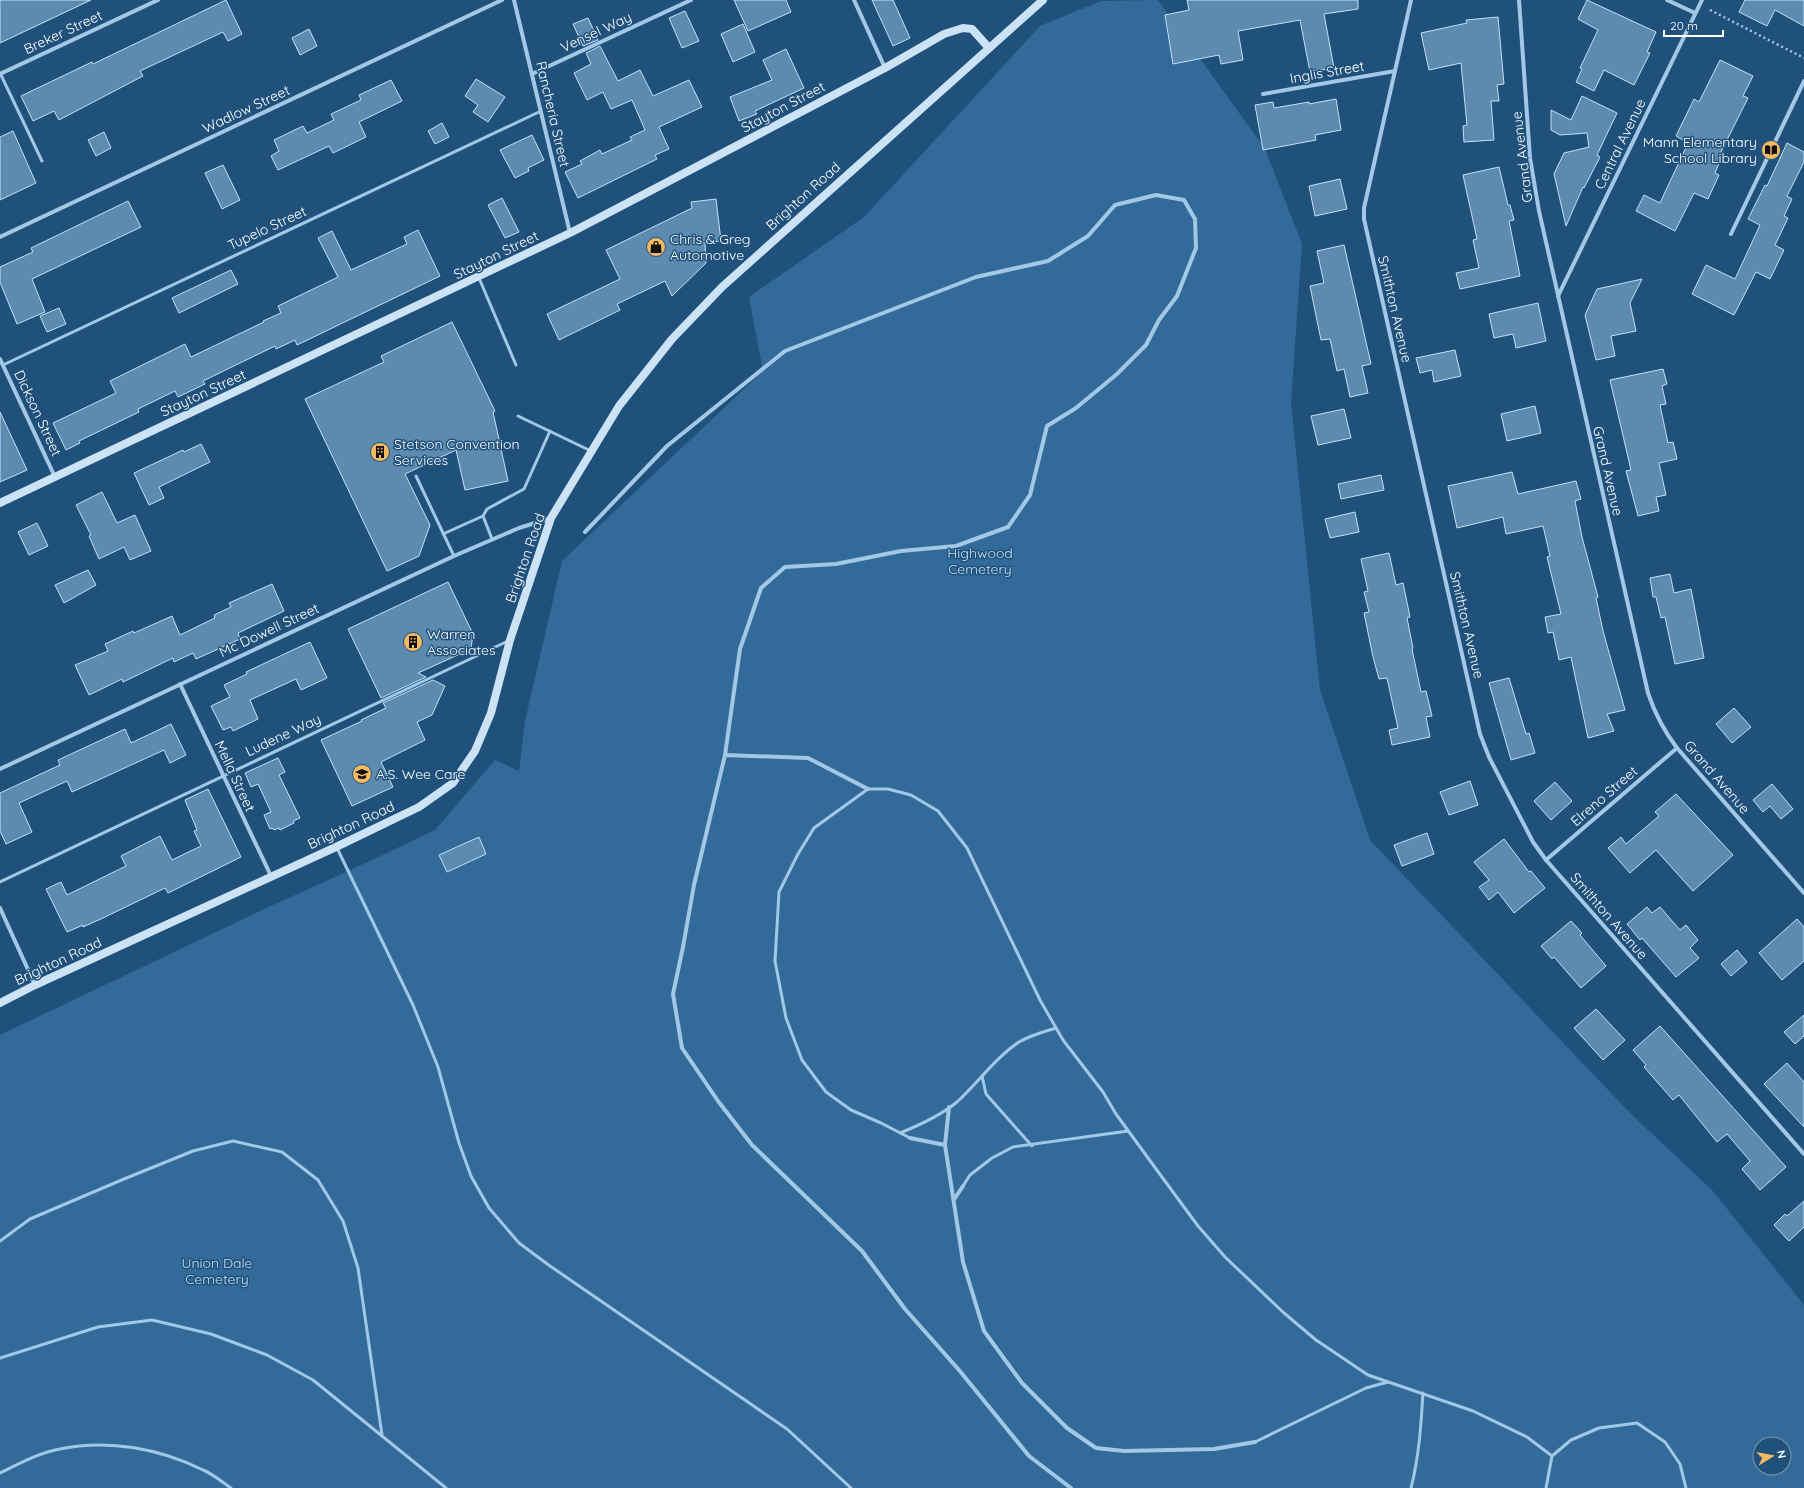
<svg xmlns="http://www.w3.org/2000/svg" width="1804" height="1488" font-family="Quicksand,sans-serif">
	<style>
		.green { fill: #326b99; fill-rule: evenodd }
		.building { fill: #5d8aaf; stroke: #c5e0f5 }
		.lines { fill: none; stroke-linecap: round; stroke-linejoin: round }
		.path { stroke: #a2c8e6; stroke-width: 2.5; stroke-dasharray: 2 3; stroke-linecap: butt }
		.lane { stroke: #a2c8e6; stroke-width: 3 }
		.street { stroke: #a2c8e6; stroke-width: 4 }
		.secondary { stroke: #cce2f5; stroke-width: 8 }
		.labels { text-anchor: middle; stroke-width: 3; stroke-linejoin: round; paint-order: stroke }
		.street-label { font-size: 14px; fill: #fff; stroke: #20517b }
		.poi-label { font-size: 14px; fill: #fff; stroke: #20517b; text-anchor: start }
		.park-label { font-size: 14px; fill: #c5e0f5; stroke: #20517b }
	</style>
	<rect width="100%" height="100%" fill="#20517b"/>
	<path class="green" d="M1158 0 1265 149 1302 244 1291 403 1320 690 1370 840 1632 1115 1712 1190 1804 1305V1488H0V1035L260 911 370 861 435 830 495 760 519 771 525 721 562 561 763 371 749 297 864 217 1040 26 1101 1ZM1760 1444H1784V1468H1760Z"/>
	<g class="building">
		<path d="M0 0H91L0 43Z"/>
		<path d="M226 0 242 34 228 41 223 32 140 71 143 76 59 120 54 111 33 121 21 96 92 62 93 64Z"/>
		<path d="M734 0H786L791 12 748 31Z"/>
		<path d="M872 0H893L910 38 893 46Z"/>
		<path d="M1187 0H1358V9L1324 14 1334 68 1310 72 1300 20 1238 31 1243 60 1221 64 1219 55 1173 64 1165 15 1189 10Z"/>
		<path d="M1587 0 1656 32 1647 52 1650 53 1634 85 1604 70 1594 91 1576 82 1582 69 1580 68 1598 30 1578 19Z"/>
		<path d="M1745 0H1804V26L1775 10 1767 26 1739 12Z"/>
		<path d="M685 11 699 41 682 48 669 18Z"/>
		<path d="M1498 17 1504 84 1497 85 1499 101H1491L1494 140 1464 142 1463 126 1467 125 1461 63 1429 70 1421 33 1467 23 1466 20Z"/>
		<path d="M588 18 598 40 583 46 573 24Z"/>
		<path d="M743 24 755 52 733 62 721 34Z"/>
		<path d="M309 29 317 46 300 55 292 38Z"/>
		<path d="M600 46 618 81 640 70 653 96 689 80 702 107 659 127 669 149 655 155 657 159 578 198 565 172 582 164 580 161 600 150 602 154 632 140 630 137 645 130 632 100 611 109 603 92 587 100 574 73 591 64 586 53Z"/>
		<path d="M786 49 804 88 755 111 757 114 739 121 730 97 772 80 763 60Z"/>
		<path d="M1720 60 1753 76 1743 96 1748 98 1721 152 1723 154 1715 173 1719 175 1708 199 1694 193 1675 231 1636 211 1644 195 1660 203 1688 143 1676 136 1694 99 1699 102Z"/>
		<path d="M476 79 505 97 488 122 473 112 478 105 465 96Z"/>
		<path d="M391 80 402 101 359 122 366 137 333 153 329 146 278 170 271 156 279 151 274 140 303 126 307 133 334 120 331 114 361 100 359 95Z"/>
		<path d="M1582 96 1617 113 1597 155 1600 157 1584 188 1583 187 1566 226 1554 174 1564 153 1589 147 1587 133 1560 135 1551 130V110L1571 120Z"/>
		<path d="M1336 99 1341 130 1315 135 1316 140 1263 150 1255 105 1273 102 1274 108 1309 102V104Z"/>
		<path d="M442 123 449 137 435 144 428 131Z"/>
		<path d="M13 131 36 183 0 200V137Z"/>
		<path d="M104 132 111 148 96 156 88 140Z"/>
		<path d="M532 135 544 160 528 168 529 171 515 178 500 150Z"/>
		<path d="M1787 143 1804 152V162L1787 196 1792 199 1784 216 1788 218 1775 245 1784 250 1770 279 1756 272 1734 315 1692 294 1706 265 1735 279 1760 225 1748 219 1765 185 1767 186Z"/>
		<path d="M223 165 240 200 222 209 205 173Z"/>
		<path d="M1499 167 1508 205H1510L1514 220 1509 221 1520 276 1460 289 1456 273 1479 268 1473 240 1477 239 1463 175Z"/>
		<path d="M1340 179 1347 209 1315 216 1309 186Z"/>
		<path d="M502 198 519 232 505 238 488 205Z"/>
		<path d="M716 199 721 241 705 243 706 263 672 296 665 281 617 304 620 310 559 340 547 314 620 279 606 250 692 208 691 202Z"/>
		<path d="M128 201 141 227 32 279 45 312 17 324 0 282V267L33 252 31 248Z"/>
		<path d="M418 230 440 276 297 345 295 340 276 349 275 346 203 381 205 384 178 397 175 391 138 409 139 412 79 441 80 443 66 450 53 423 116 393 110 381 185 344 191 357 264 322 263 321 281 313 278 306 338 277 318 238 332 231 351 270 407 244 404 237Z"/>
		<path d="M1344 245 1371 364 1362 366 1368 393 1350 397 1344 369 1337 371 1330 339 1321 340 1310 286 1324 283 1317 251Z"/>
		<path d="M231 270 238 284 179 313 172 298Z"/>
		<path d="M1642 279 1630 303 1636 331 1611 336 1615 356 1596 360 1585 315 1597 289Z"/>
		<path d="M1538 303 1546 341 1516 348 1513 334 1494 338 1489 314Z"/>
		<path d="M59 308 66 324 47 332 40 316Z"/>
		<path d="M452 322 495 411 493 412 508 481 465 490 456 450 405 474 430 525 419 556 387 571 305 399 384 362 381 356Z"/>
		<path d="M1455 350 1461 376 1434 382 1432 370 1420 373 1416 358Z"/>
		<path d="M1663 369 1667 384 1662 386 1666 404 1660 405 1668 443 1673 442 1677 459 1659 463 1666 495 1656 497 1659 511 1638 516 1626 471 1631 470 1610 380Z"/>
		<path d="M1535 406 1541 433 1507 441 1501 414Z"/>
		<path d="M1344 409 1351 438 1318 445 1311 416Z"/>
		<path d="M0 412 27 470 0 482Z"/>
		<path d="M201 444 210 462 159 487 164 498 149 505 134 473 183 450 184 452Z"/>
		<path d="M1512 472 1518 494 1576 481 1581 499 1575 501 1582 537 1598 597 1596 598 1603 631 1625 710 1607 714 1614 731 1588 738 1571 657 1559 660 1553 632 1548 633 1545 617 1561 614 1547 557 1550 556 1543 526 1506 534 1503 517 1457 528 1448 486Z"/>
		<path d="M1381 475 1384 490 1341 499 1338 484Z"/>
		<path d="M102 492 117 523 135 515 151 551 130 560 124 547 99 559 89 536 91 535 76 505Z"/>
		<path d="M1355 512 1359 532 1330 538 1325 519Z"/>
		<path d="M37 523 48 546 29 555 18 532Z"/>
		<path d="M1389 553 1396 585 1403 583 1410 617 1407 618 1413 648 1412 649 1421 692 1426 691 1432 716 1426 717 1430 737 1392 745 1389 730 1398 728 1387 678 1379 679 1373 657 1364 613 1369 612 1364 592 1368 591 1361 559Z"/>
		<path d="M88 570 96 585 64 603 55 585Z"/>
		<path d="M1670 574 1674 593 1691 589 1704 658 1675 664 1665 617 1661 618 1656 597H1653L1650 578Z"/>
		<path d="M448 582 473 634 471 649 418 673 426 677 381 698 348 629Z"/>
		<path d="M272 584 284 611 238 633 240 639 196 659 193 653 174 662 173 658 123 682 122 679 89 695 75 665 108 651 105 644 133 631 134 633 172 616 180 635 215 618 214 615 231 607 229 603Z"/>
		<path d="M310 642 327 678 301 690 296 679 250 700 258 719 233 731 231 727 223 730 211 706 230 697 224 685 247 674 246 672Z"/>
		<path d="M1509 678 1526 734 1529 733 1535 753 1511 760 1489 683Z"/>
		<path d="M433 680 445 686 432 715 417 722 425 740 381 762 393 787 352 806 321 740 362 721 361 720 386 708 383 703Z"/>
		<path d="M1734 708 1751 727 1732 743 1716 724Z"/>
		<path d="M171 724 186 755 170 763 164 750 72 792 67 781 19 803 32 832 6 844 0 831V793L60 765 58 760 125 729 131 743Z"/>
		<path d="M278 758 285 772 279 775 300 818 293 821 294 823 280 830 279 828 274 830 272 828 270 829 264 815 271 812 258 784 251 787 245 773Z"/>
		<path d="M1470 781 1478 805 1449 815 1440 792Z"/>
		<path d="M1555 782 1572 801 1551 820 1534 801Z"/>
		<path d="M1772 784 1793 809 1781 819 1770 806 1763 812 1753 800Z"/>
		<path d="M208 789 241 857 168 893 165 888 103 918 83 927V925L67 932 46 889 61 882 67 895 126 866 121 856 160 836 172 860 201 846 194 831 197 830 185 800Z"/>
		<path d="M1676 794 1733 855 1693 891 1656 850 1630 873 1608 848 1621 837 1626 844 1659 816 1655 812Z"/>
		<path d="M1427 833 1434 854 1402 866 1394 845Z"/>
		<path d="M479 837 486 854 447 872 439 855Z"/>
		<path d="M1504 839 1529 872 1531 871 1545 888 1514 913 1498 892 1489 900 1479 887 1489 880 1474 862Z"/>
		<path d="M1647 907 1652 913 1660 907 1680 930 1686 925 1698 940 1690 948 1699 958 1676 977 1642 938 1640 940 1627 924Z"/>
		<path d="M1797 919 1804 927V961L1782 980 1759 953Z"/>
		<path d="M1571 921 1582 933 1580 935 1606 966 1581 988 1554 957 1552 959 1541 946Z"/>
		<path d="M1737 950 1747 962 1731 976 1721 964Z"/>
		<path d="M1596 1009 1625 1040 1603 1060 1574 1028Z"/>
		<path d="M1804 1015V1036L1795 1044 1784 1032Z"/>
		<path d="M1660 1026 1786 1167 1760 1190 1742 1169 1750 1161 1727 1134 1717 1142 1679 1095 1673 1100 1644 1067 1646 1065 1633 1050Z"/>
		<path d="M1787 1063 1804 1082V1127L1764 1084Z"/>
		<path d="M1804 1201V1227L1789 1241 1774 1225 1785 1214 1787 1216Z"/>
	</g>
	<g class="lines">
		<path class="path" d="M1710 10 1804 58"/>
		<g class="lane">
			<path d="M0 73 42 161"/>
			<path d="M479 278 516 365"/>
			<path d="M3 365 541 111"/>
			<path d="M518 416 591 451"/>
			<path d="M416 476 454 556"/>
			<path d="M443 534 483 516"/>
			<path d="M492 539 483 516 487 509 524 489 550 431"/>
			<path d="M337 848 413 1005 438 1067 459 1143 471 1176 489 1208 519 1243 550 1266 787 1429 851 1488"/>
			<path d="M0 882 508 641"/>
			<path d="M982 1076 986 1094 1032 1146"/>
			<path d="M900 1133C920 1125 940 1116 957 1102 978 1083 995 1058 1019 1042 1031 1035 1043 1032 1056 1028"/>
			<path d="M910 1138 881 1123 851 1110 826 1092 802 1060 786 1018 775 961 779 892 798 854 814 828 868 789H888L911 795 938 811 967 848 1040 1000 1063 1040 1103 1092 1116 1114 1159 1173 1198 1226 1225 1257 1284 1313 1316 1340 1368 1375 1473 1411 1527 1437 1552 1456"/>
			<path d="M963 1186 970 1175 992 1158 1013 1147 1128 1131"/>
			<path d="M0 1241 30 1219 124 1179 193 1151 233 1141 282 1152 318 1180 343 1221 358 1268 382 1435"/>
			<path d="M0 1358 98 1327 152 1320 211 1334 267 1355 313 1380 446 1488"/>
			<path d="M1255 1442 1366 1388 1388 1382"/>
			<path d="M0 1473C19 1464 38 1453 60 1449 107 1439 159 1448 203 1470 213 1474 222 1482 231 1488"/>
			<path d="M1411 1488C1419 1457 1421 1425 1423 1393"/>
			<path d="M1546 1488 1552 1456 1571 1440 1599 1428 1637 1423 1665 1442 1680 1464 1686 1488"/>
		</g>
		<g class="street">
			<path d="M514 0 570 233"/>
			<path d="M854 0 885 68"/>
			<path d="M1411 0 1364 208V219L1480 734 1489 757 1533 842 1546 860 1804 1154"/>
			<path d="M1519 0 1530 158 1539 211 1648 693C1655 714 1664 731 1677 748L1804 893"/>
			<path d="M1667 0 1695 13"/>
			<path d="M0 74 158 0"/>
			<path d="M532 74 691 0"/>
			<path d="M1263 94 1395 71"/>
			<path d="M1731 234 1804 81"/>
			<path d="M0 237 502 0"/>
			<path d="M1558 296 1702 0"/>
			<path d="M0 359 55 477"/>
			<path d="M585 532 667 446 785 351 976 277 1048 261 1088 236 1115 205 1156 195 1184 200 1195 219 1196 248 1177 296 1159 320 1146 345 1117 374 1076 408 1047 426 1030 495 1008 527 956 546 901 551 836 564 785 567 761 588 740 649 725 755"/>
			<path d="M180 684 271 876"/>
			<path d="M0 769 454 556 519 528 551 518"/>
			<path d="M868 789 808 758 725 755 694 885 683 947 673 994 682 1048 718 1101 752 1145 862 1251 905 1309 959 1370 1029 1456 1071 1488"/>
			<path d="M1546 860 1677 748"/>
			<path d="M0 908 35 985"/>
			<path d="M949 1107 945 1145 963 1262 984 1331 1022 1383 1067 1428 1096 1448 1124 1451 1214 1449 1255 1442"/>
			<path d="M910 1138 945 1145"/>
			<path d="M955 1198 963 1186"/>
		</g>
		<g class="secondary">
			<path d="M0 503 570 233 885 68 944 34 963 28 972 29 989 48"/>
			<path d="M0 1003 35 985 336 847 419 807 453 783 475 751 491 713 510 640 551 518 619 406 672 339 722 287 1043 0"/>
		</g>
	</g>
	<defs>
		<symbol id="library-disc" viewBox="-11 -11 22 22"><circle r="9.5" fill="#f4ba62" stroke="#20517b"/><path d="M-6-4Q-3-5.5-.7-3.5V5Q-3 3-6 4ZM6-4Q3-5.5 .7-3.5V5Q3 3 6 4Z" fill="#111"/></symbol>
		<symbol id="shop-disc" viewBox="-11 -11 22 22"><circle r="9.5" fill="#f4ba62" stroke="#20517b"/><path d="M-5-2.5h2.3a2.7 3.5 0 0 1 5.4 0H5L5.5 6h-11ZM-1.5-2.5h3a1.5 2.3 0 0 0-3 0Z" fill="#111"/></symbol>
		<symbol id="building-disc" viewBox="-11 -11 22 22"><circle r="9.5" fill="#f4ba62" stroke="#20517b"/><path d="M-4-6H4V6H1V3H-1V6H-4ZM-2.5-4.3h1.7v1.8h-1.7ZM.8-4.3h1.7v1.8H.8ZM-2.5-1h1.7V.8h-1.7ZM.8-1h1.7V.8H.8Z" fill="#111"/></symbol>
		<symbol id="school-disc" viewBox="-11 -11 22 22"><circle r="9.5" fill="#f4ba62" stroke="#20517b"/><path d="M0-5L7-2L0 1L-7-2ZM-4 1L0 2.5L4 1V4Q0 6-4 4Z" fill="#111"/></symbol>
	</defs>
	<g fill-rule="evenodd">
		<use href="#library-disc" x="1760" y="139" width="22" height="22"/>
		<use href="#shop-disc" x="645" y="236" width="22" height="22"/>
		<use href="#building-disc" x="369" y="441" width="22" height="22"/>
		<use href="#building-disc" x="402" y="631" width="22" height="22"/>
		<use href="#school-disc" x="351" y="763" width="22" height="22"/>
	</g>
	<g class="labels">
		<g class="street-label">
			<text transform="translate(63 32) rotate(-25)" y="5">Breker Street</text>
			<text transform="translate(596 32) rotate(-25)" y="5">Vensel Way</text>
			<text transform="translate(1327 72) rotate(-10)" y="5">Inglis Street</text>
			<text transform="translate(783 107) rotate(-28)" y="5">Stayton Street</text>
			<text transform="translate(246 109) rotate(-25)" y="5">Wadlow Street</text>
			<text transform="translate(553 114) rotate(77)" y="5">Rancheria Street</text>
			<text transform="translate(1620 144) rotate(-64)" y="5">Central Avenue</text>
			<text transform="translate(1522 157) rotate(-97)" y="5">Grand Avenue</text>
			<text transform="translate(803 196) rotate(-42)" y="5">Brighton Road</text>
			<text transform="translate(267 228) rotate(-25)" y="5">Tupelo Street</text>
			<text transform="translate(496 255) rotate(-26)" y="5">Stayton Street</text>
			<text transform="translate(1395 309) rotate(77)" y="5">Smithton Avenue</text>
			<text transform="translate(203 393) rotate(-25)" y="5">Stayton Street</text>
			<text transform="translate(38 413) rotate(65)" y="5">Dickson Street</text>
			<text transform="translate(1608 471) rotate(77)" y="5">Grand Avenue</text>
			<text transform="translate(525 558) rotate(-71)" y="5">Brighton Road</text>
			<text transform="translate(1467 625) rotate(77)" y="5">Smithton Avenue</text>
			<text transform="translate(269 630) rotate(-25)" y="5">Mc Dowell Street</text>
			<text transform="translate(283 735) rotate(-25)" y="5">Ludene Way</text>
			<text transform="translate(235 776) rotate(65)" y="5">Mella Street</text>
			<text transform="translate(1717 777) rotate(49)" y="5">Grand Avenue</text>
			<text transform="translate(1604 796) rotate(-41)" y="5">Elreno Street</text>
			<text transform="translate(351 825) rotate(-25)" y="5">Brighton Road</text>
			<text transform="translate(1609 916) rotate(49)" y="5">Smithton Avenue</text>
			<text transform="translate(58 961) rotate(-25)" y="5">Brighton Road</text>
		</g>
		<g class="poi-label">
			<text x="1757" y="147" text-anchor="end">Mann Elementary<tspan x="1757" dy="16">School Library</tspan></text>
			<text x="670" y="244">Chris &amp; Greg<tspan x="670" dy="16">Automotive</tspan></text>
			<text x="394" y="449">Stetson Convention<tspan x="394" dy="16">Services</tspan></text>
			<text x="427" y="639">Warren<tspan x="427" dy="16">Associates</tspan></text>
			<text x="376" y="779">A.S. Wee Care</text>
		</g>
		<g class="park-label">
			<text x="980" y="558">Highwood<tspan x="980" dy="16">Cemetery</tspan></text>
			<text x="217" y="1268">Union Dale<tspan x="217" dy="16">Cemetery</tspan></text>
		</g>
	</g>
	<g transform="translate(1772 1456) rotate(79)"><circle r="19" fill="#20517b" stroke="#7997b0"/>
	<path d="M0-3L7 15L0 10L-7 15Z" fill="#f4ba62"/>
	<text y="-6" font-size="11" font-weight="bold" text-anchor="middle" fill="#ffffff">N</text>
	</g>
	<path d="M1664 30v6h59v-6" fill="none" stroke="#ffffff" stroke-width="2"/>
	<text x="1670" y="30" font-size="12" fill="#ffffff" stroke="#20517b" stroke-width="3" paint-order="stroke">20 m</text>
</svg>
